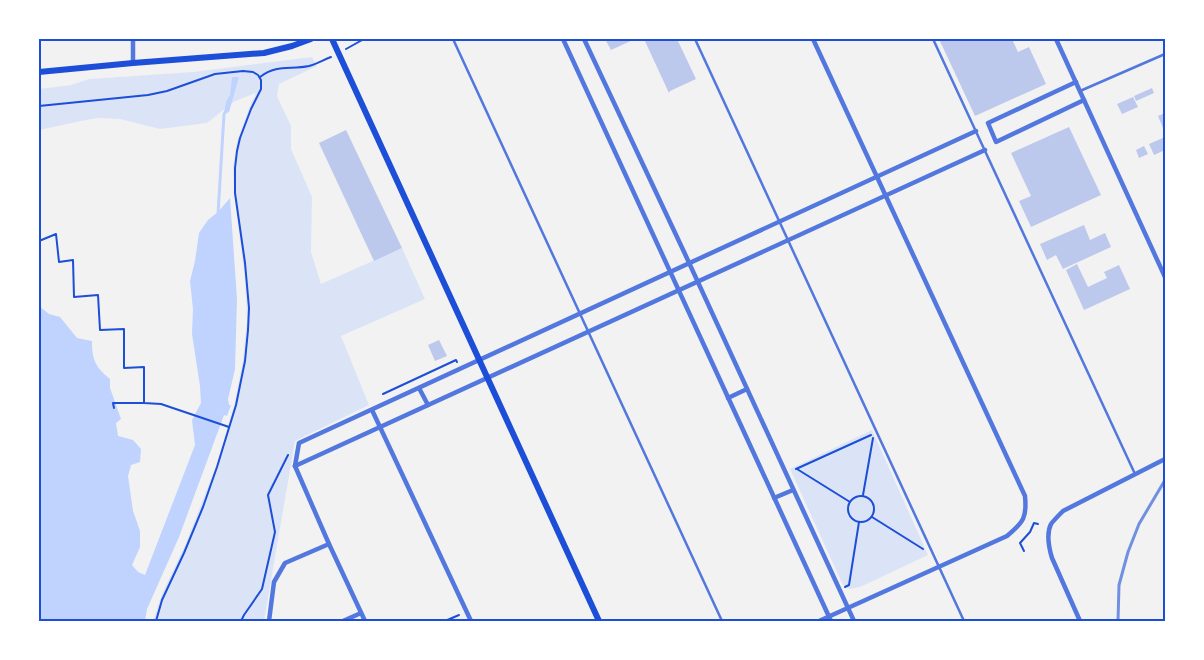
<svg xmlns="http://www.w3.org/2000/svg" width="1204" height="660" font-family="'Times New Roman',serif">
	<style>
		.green { fill: #dbe4f7 }
		.water { fill: #bfd3fe }
		.lines { fill: none; stroke-linecap: round; stroke-linejoin: round }
		.stream { stroke: #bfd3fe; stroke-width: 3 }
		.building { fill: #bdc9ec }
		.path { stroke: #1d4ed8; stroke-width: 2 }
		.service { stroke: #5277de; stroke-width: 2.5 }
		.minor { stroke: #5277de; stroke-width: 4.5 }
		.secondary { stroke: #1d4ed8; stroke-width: 6 }
		.rail { stroke: #7290e2; stroke-width: 3 }
		.neatline { fill: none; stroke: #1d4ed8; stroke-width: 2 }
	</style>
	<rect width="100%" height="100%" fill="#f2f2f2"/>
	<g class="green">
		<path d="M312 57 317 66 279 84 277 96 291 126V149L312 197 311 252 321 284 402 248 425 299 341 336 369 405 295 441 264 621H153L162 594 186 543 217 463 235 402 243 360 247 320 245 280 234 190 233 167 237 142 249 108 256 93 235 101 207 123 160 129 120 119 97 118 81 121 39 130V89L71 85 89 79 193 72Z"/>
		<path d="M872 430 928 555 860 587 850 589 843 585 790 469Z"/>
	</g>
	<g class="water">
		<path d="M232 77H239L229 112 224 114 226 102 230 95Z"/>
		<path d="M230 198 237 299 235 369 228 399 229 405H231L227 416 224 415 179 537 147 609 145 621H39V306L49 314 60 317 77 338 92 341C92 359 95 367 110 379V388L121 419 116 423 118 436 133 440 141 449 140 462 131 465 128 476 133 511 140 531V547L132 565 138 572 145 575 195 445 192 420 201 403 200 386 192 334 193 309 190 281 195 261 199 233 208 220 218 212Z"/>
	</g>
	<g class="lines">
		<path class="stream" d="M218 214 224 114 226 111"/>
	</g>
	<g class="building">
		<path d="M605 39H635L611 50Z"/>
		<path d="M644 39H677L696 79 670 91 669 93Z"/>
		<path d="M939 39H1012L1018 52 1029 47 1046 84 975 116Z"/>
		<path d="M1152 88 1154 93 1136 101 1134 96Z"/>
		<path d="M1133 97 1138 107 1122 114 1117 104Z"/>
		<path d="M1165 113V133L1158 116Z"/>
		<path d="M1069 127 1101 195 1031 227 1019 201 1031 196 1011 153Z"/>
		<path d="M346 130 402 248 374 261 319 143Z"/>
		<path d="M1165 137V150L1154 155 1149 144Z"/>
		<path d="M1144 146 1148 154 1139 158 1136 150Z"/>
		<path d="M1084 225 1090 240 1105 233 1111 247 1063 269 1056 255 1047 260 1040 244Z"/>
		<path d="M1077 264 1088 287 1107 278 1104 272 1119 265 1130 289 1084 310 1066 270Z"/>
		<path d="M439 340 447 356 435 361 428 345Z"/>
	</g>
	<g class="lines">
		<g class="path">
			<path d="M346 49 364 39"/>
			<path d="M260 77C277 64 290 70 309 66 317 64 323 60 331 57"/>
			<path d="M39 106 148 95 167 91 215 74 243 71 253 72 258 75 261 80V89L251 109 240 138 237 151 235 168V193L245 263 249 308 248 330 245 361 236 405 217 467 203 507 184 553 162 600 156 621"/>
			<path d="M39 241 56 234 59 262 73 260 74 297 98 295 100 330 124 329V368L144 367V403L161 404 229 427"/>
			<path d="M383 394 456 360 457 362"/>
			<path d="M114 408 113 403H144"/>
			<path d="M796 469 871 435"/>
			<path d="M797 469 850 502"/>
			<path d="M863 495 873 438"/>
			<circle cx="861" cy="509" r="13"/>
			<path d="M872 517 923 549"/>
			<path d="M1024 551 1020 543 1030 532 1034 523 1038 524"/>
			<path d="M845 587 849 585 859 522"/>
			<path d="M241 621 244 615 262 589 275 532 268 495 288 455"/>
			<path d="M445 621 459 615"/>
		</g>
		<g class="service">
			<path d="M453 39 722 621"/>
			<path d="M695 39 964 621"/>
			<path d="M933 39 1135 474"/>
			<path d="M1080 91 1165 54"/>
		</g>
		<g class="minor">
			<path d="M133 39V63"/>
			<path d="M563 39 831 621"/>
			<path d="M584 39 685 254 854 621"/>
			<path d="M813 39 1025 496C1027 517 1024 522 1007 536L819 621"/>
			<path d="M1056 39 1165 277"/>
			<path d="M1076 82 988 123 996 142 1084 100"/>
			<path d="M419 388 428 405"/>
			<path d="M728 398 747 389"/>
			<path d="M372 410 471 621"/>
			<path d="M295 466 299 443 976 131"/>
			<path d="M295 466 985 150"/>
			<path d="M295 466 329 544 365 621"/>
			<path d="M774 498 793 490"/>
			<path d="M269 621 274 582 285 563 329 544"/>
			<path d="M343 621 361 613"/>
			<path d="M1080 621 1052 558C1049 548 1046 534 1051 524 1054 520 1059 515 1063 511L1165 459"/>
		</g>
		<g class="secondary">
			<path d="M332 39 599 621"/>
			<path d="M39 72 133 63 264 53 292 46 311 39"/>
		</g>
		<path class="rail" d="M1118 621 1119 585 1128 552 1139 524 1165 480"/>
	</g>
	<rect width="1204" height="660" fill="none" stroke="#ffffff" stroke-width="80"/>
	<rect x="40" y="40" width="1124" height="580" class="neatline"/>
</svg>
